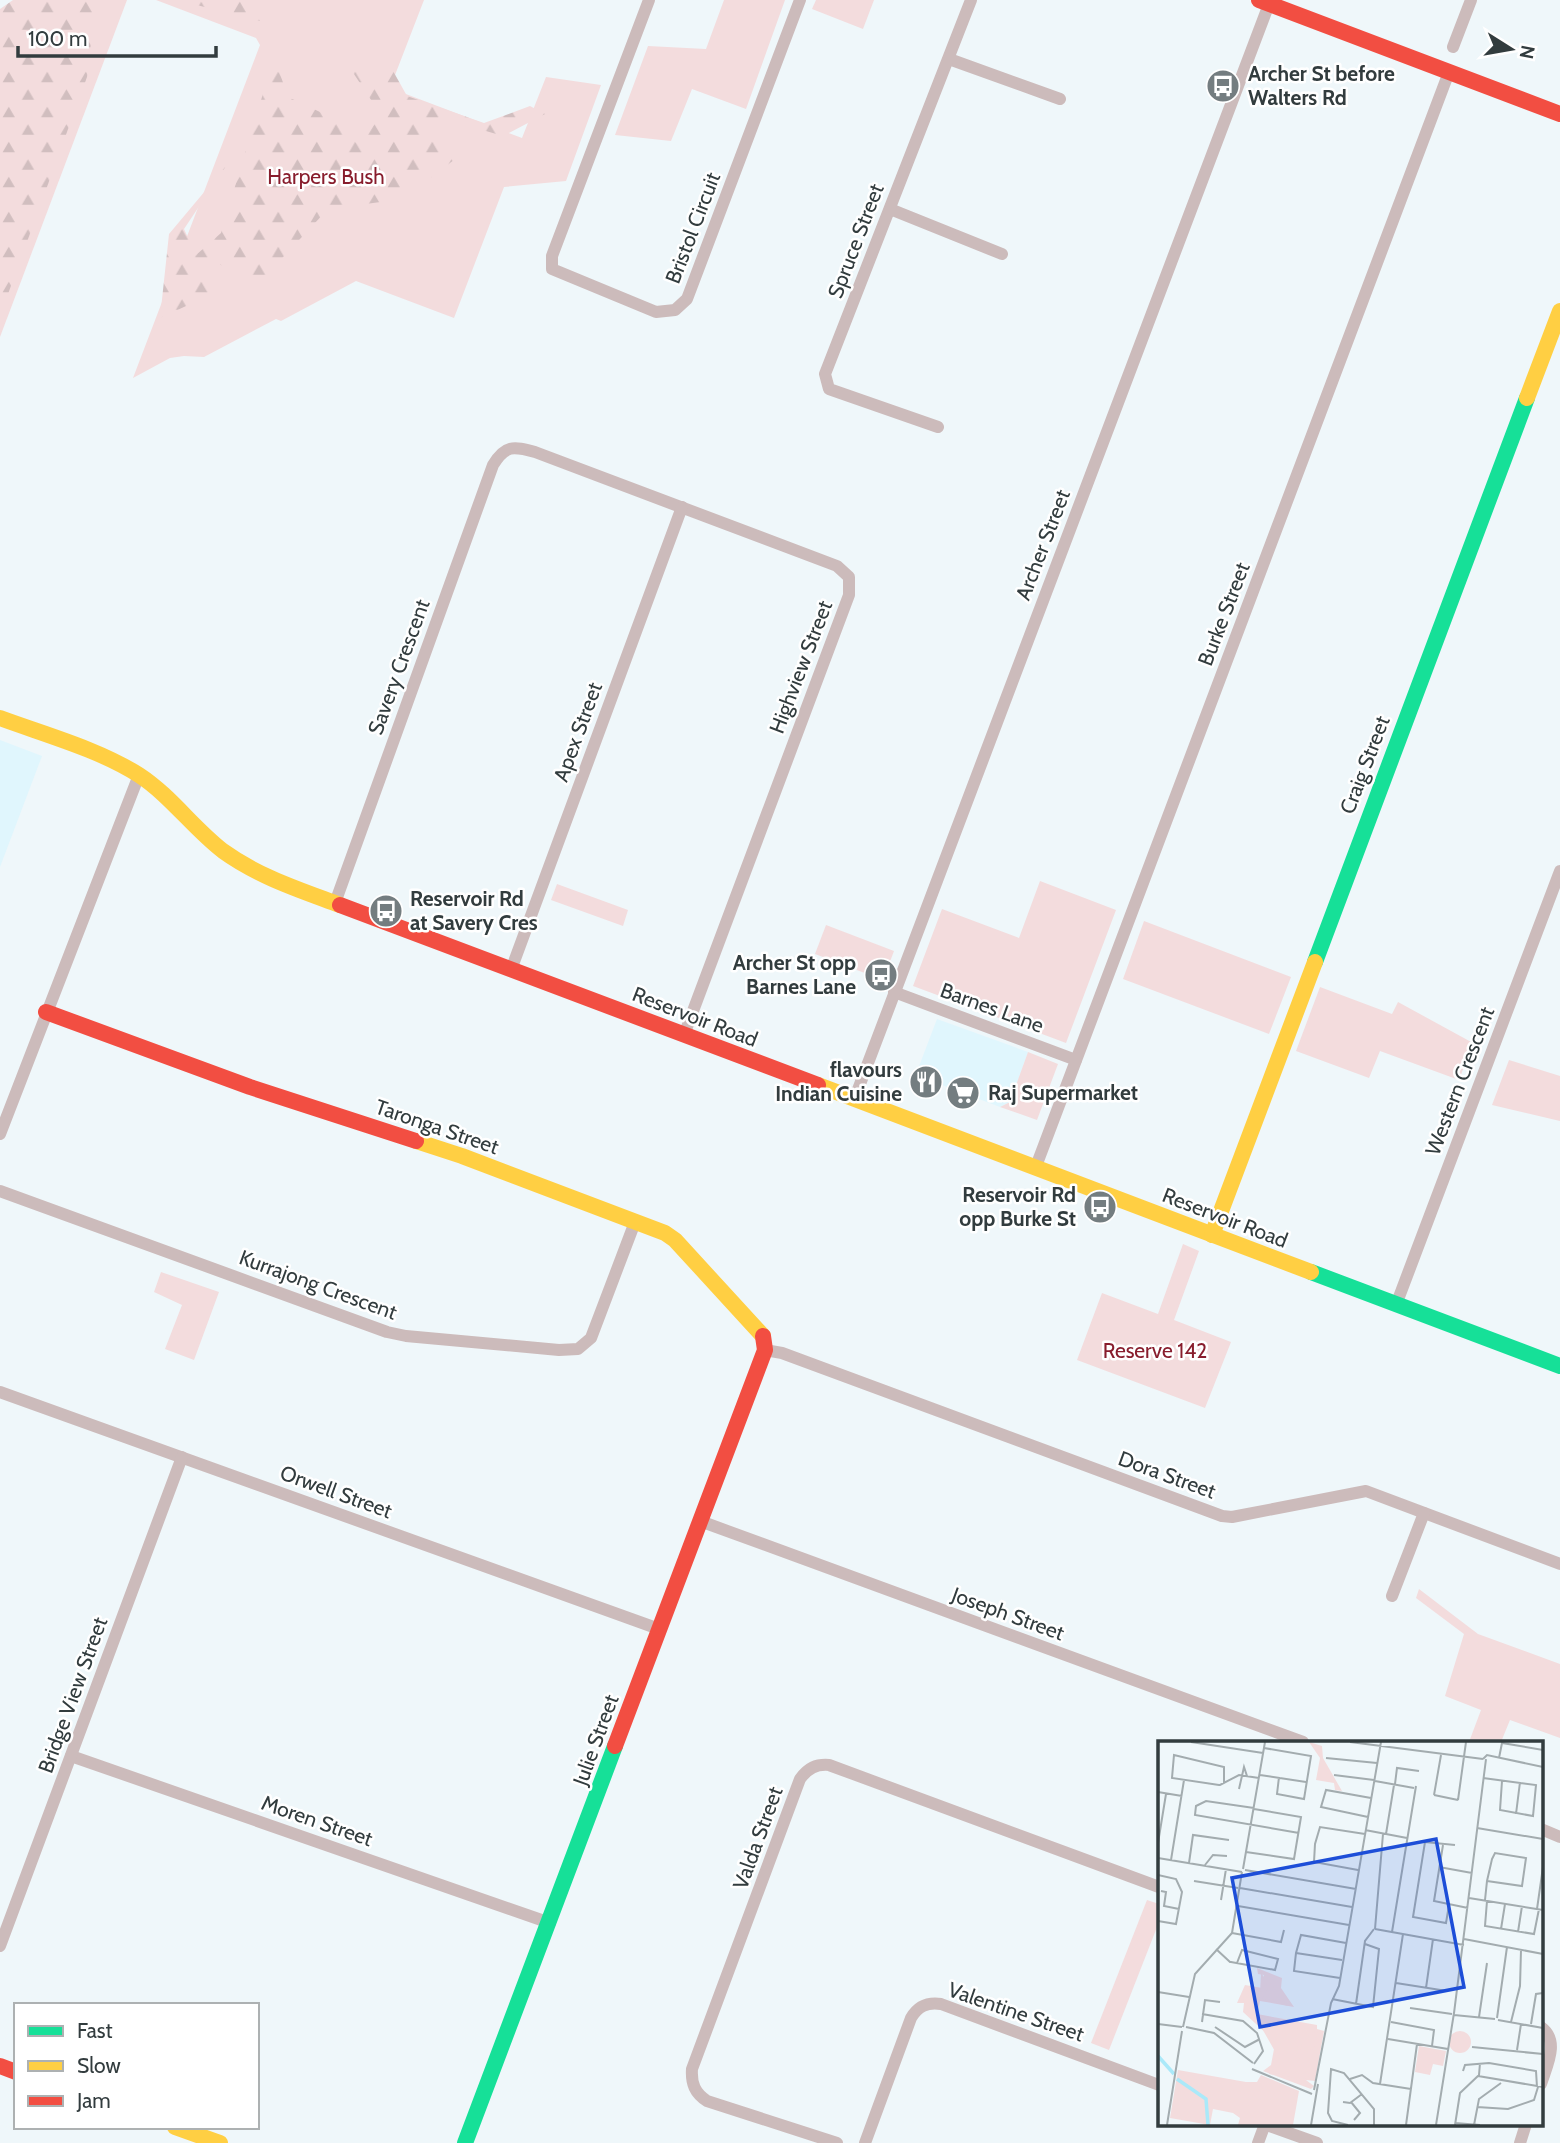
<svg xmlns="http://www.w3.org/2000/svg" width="1560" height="2143" font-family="Cabin,sans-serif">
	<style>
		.built { fill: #e0f6fd }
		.green { fill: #f3dcdd }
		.forest { fill: url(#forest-firs) }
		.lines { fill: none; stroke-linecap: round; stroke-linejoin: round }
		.street { stroke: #cbb; stroke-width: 12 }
		.fast { stroke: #16e098; stroke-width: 16 }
		.slow { stroke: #ffcf43; stroke-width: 16 }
		.jam { stroke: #f24e42; stroke-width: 16 }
		.labels { text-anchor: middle; stroke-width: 5; stroke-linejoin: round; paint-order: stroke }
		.poi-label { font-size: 21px; font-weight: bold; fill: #323c3e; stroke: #fff; text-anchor: start }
		.park-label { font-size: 21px; fill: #881d2d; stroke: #fff }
		.street-label { font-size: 21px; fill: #323c3e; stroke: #fff }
		.inset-river { fill: none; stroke: #aae9f9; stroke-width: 3.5 }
		.inset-road { fill: none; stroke: #a3acaf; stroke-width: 2 }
		.view { fill: #1d4ed8; fill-opacity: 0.15; stroke: #1d4ed8; stroke-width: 3.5 }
		.inset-edge { fill: none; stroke: #323c3e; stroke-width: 3.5 }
	</style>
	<defs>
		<pattern id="forest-firs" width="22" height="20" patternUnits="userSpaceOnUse" patternTransform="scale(1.75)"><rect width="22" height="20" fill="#f3dcdd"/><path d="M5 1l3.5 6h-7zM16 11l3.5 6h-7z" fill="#d1bebf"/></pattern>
	</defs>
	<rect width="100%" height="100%" fill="#eff7fa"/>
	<g class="built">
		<path d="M0 740 42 756 0 867Z"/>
		<path d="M937 1019 1028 1052 1010 1102 1000 1107 921 1077 918 1069Z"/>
	</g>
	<g class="green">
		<path d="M34 0H127L0 337V20Z"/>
		<path d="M156 0H424L390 88 522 138 546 77 601 85 566 181 504 187 454 318 356 281 281 321 276 319 204 357 184 356 170 358 133 378 260 45 256 38Z"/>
		<path d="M724 0H785L746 109 692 89 671 141 615 135 648 46 706 49Z"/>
		<path d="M816 0H874L863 29 812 9Z"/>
		<path d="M1040 881 1116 910 1066 1043 913 986 942 909 1019 938Z"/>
		<path d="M557 884 628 910 623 926 551 900Z"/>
		<path d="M1144 921 1291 977 1269 1034 1123 979Z"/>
		<path d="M826 925 894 951 883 980 815 954Z"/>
		<path d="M1320 987 1392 1014 1398 1002 1473 1043 1459 1080 1380 1051 1369 1078 1296 1051Z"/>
		<path d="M1028 1052 1058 1064 1037 1120 1000 1107 1010 1102Z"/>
		<path d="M1509 1060 1560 1076V1121L1492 1105Z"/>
		<path d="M1183 1244 1199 1251 1174 1320 1231 1342 1205 1408 1077 1360 1102 1293 1158 1314Z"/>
		<path d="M161 1272 219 1292 194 1360 165 1349 182 1305 154 1292Z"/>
		<path d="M1419 1589 1478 1634 1560 1664V1738L1510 1720 1501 1742H1469L1481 1710 1445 1696 1464 1634 1416 1598Z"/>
		<path d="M1147 1900 1159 1904V1922L1109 2050 1091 2043Z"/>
	</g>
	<g class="forest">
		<path d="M13 0H96L87 77 0 316V9Z"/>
		<path d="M177 0H251L260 21Z"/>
		<path d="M350 68 392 69 407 96 484 123 530 106 545 114 503 136 445 119 431 123 463 153 403 199 328 209 258 284 211 260 210 295 160 318 169 234 226 166 184 229 196 255 221 233 268 77 279 71 288 97 335 119 359 146 381 115Z"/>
	</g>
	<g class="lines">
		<g class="street">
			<path d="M649 0 552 256V269L656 312 675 310 687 299 800 0"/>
			<path d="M1453 47 1471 0"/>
			<path d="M949 59 1060 99"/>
			<path d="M890 209 1002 254"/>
			<path d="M938 427 829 389 825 374 971 0"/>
			<path d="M335 903 493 465C505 445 513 446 535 452L837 566 849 577V595L684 1035"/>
			<path d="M511 970 682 507"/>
			<path d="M894 992 1076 1060"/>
			<path d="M854 1100 1269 4"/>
			<path d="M0 1134 139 775"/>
			<path d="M1035 1169 1449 72"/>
			<path d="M0 1191 387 1332 406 1336 559 1350 578 1349 591 1338 635 1222"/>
			<path d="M1396 1305 1560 871"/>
			<path d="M765 1350 782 1353 1222 1516 1232 1517 1366 1491 1560 1564"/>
			<path d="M0 1392 659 1629"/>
			<path d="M700 1521 1303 1742"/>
			<path d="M1392 1596 1424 1513"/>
			<path d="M71 1756 550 1923"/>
			<path d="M1541 1829 1560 1837"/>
			<path d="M0 1946 182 1457"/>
			<path d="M1541 2027C1560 2041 1547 2065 1541 2084"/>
			<path d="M1264 2124 1317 2143"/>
			<path d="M837 2143 707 2101C695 2093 691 2084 692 2069L800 1779C808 1768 816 1764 829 1765L1159 1887"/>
			<path d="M865 2143 911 2018C918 2006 927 2002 941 2004L1159 2085"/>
			<path d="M1258 2143 1265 2124"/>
			<path d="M1520 2143 1526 2124"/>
		</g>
		<g class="fast">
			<path d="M1315 962 1527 398"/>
			<path d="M1311 1272 1560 1366"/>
			<path d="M465 2143 615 1746"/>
		</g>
		<g class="slow">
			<path d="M1527 398 1560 311"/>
			<path d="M0 718C46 735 98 749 139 775 171 796 193 828 223 851 259 877 300 890 340 905"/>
			<path d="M818 1085 1311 1272"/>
			<path d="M416 1141 462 1156 665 1233 675 1240 763 1336"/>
			<path d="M1212 1235 1315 962"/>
			<path d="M175 2127 220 2143"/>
		</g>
		<g class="jam">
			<path d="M1259 0 1560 114"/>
			<path d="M340 905 818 1085"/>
			<path d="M46 1012 250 1087 416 1141"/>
			<path d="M615 1746 765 1350 763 1336"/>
			<path d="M0 2066 16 2072"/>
		</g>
	</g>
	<defs>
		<symbol id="bus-disc" viewBox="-11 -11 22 22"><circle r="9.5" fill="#747d80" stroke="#fff"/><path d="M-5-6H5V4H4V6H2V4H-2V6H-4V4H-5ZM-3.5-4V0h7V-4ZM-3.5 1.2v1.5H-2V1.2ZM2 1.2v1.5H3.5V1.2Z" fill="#fff"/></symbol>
		<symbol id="restaurant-disc" viewBox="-11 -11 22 22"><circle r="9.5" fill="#747d80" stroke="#fff"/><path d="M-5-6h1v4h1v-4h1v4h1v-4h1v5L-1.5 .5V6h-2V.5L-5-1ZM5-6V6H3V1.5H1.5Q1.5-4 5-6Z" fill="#fff"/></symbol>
		<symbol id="supermarket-disc" viewBox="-11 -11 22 22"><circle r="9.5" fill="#747d80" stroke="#fff"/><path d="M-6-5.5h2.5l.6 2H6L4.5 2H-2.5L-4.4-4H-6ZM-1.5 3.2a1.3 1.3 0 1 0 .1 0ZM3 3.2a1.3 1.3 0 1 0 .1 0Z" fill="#fff"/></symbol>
	</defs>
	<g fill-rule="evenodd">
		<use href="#bus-disc" x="1204" y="67" width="38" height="38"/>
		<use href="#bus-disc" x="367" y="892" width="38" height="38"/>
		<use href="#bus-disc" x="862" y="956" width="38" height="38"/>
		<use href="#restaurant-disc" x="907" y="1063" width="38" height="38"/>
		<use href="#supermarket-disc" x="944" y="1074" width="38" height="38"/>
		<use href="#bus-disc" x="1081" y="1188" width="38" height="38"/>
	</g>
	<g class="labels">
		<g class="poi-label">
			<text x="1248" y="81">Archer St before<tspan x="1248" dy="24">Walters Rd</tspan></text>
			<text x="410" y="906">Reservoir Rd<tspan x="410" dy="24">at Savery Cres</tspan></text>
			<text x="856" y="970" text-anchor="end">Archer St opp<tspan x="856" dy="24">Barnes Lane</tspan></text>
			<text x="902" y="1077" text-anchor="end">flavours<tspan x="902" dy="24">Indian Cuisine</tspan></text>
			<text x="988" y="1100">Raj Supermarket</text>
			<text x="1076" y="1202" text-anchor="end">Reservoir Rd<tspan x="1076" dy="24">opp Burke St</tspan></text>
		</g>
		<g class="park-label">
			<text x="326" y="184">Harpers Bush</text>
			<text x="1155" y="1358">Reserve 142</text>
		</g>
		<g class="street-label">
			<text transform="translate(693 228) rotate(-69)" y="7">Bristol Circuit</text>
			<text transform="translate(856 241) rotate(-69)" y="7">Spruce Street</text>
			<text transform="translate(1043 545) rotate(-69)" y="7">Archer Street</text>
			<text transform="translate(1224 614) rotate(-69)" y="7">Burke Street</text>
			<text transform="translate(399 667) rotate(-70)" y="7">Savery Crescent</text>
			<text transform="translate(801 667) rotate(-69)" y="7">Highview Street</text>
			<text transform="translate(578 732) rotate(-70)" y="7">Apex Street</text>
			<text transform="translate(1365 765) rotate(-69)" y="7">Craig Street</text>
			<text transform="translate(992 1008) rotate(20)" y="7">Barnes Lane</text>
			<text transform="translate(695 1017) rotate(21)" y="7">Reservoir Road</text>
			<text transform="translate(1460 1081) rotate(-69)" y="7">Western Crescent</text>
			<text transform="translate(437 1127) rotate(19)" y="7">Taronga Street</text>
			<text transform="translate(1225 1218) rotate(21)" y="7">Reservoir Road</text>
			<text transform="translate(318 1285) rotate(20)" y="7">Kurrajong Crescent</text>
			<text transform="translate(1167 1475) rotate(20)" y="7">Dora Street</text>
			<text transform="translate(336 1492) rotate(20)" y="7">Orwell Street</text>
			<text transform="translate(1008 1614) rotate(20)" y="7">Joseph Street</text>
			<text transform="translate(73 1695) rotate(-70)" y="7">Bridge View Street</text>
			<text transform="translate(596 1740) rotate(-70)" y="7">Julie Street</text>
			<text transform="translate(317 1821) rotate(19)" y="7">Moren Street</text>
			<text transform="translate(758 1838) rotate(-70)" y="7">Valda Street</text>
			<text transform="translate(1016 2012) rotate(19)" y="7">Valentine Street</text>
		</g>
	</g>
	<g transform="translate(1158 1741)">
		<rect width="385" height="385" fill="#eff7fa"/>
		<path d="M151 1 164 5 165 17 184 50 177 49 176 42 158 39 162 17ZM99 227 124 237 123 247 136 266 102 260 99 273 159 284V288L166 290 157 340 148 339 156 345 153 348 105 330 113 324 116 308 110 294 85 271 86 262H79L87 244 104 247 106 234 100 233ZM291 301a11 11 0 1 1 22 0a11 11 0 1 1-22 0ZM20 329 88 341H99L103 334 141 350 135 384H80L82 377 75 372 55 368 52 384 12 377Z" fill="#f3dcdd"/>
		<path d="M103 232 106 236V242L114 244 130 265 104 258 109 249 102 251ZM98 277 133 280 140 289 143 283 153 298H135L142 309 145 300 143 308 148 313 151 307 154 311 157 303 162 304 156 290 165 293 156 339 111 333 118 312ZM261 305 288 310 285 325 275 323 272 334 257 331Z" fill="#f3dcdd"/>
		<path class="inset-river" d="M0 315 16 333M19 338 48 358 50 384"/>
		<path class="inset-road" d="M33 1 105 12M192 1 325 18M106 7 153 15 146 58 119 53 121 36M168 17 219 22M341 17 344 2 385 9M325 18 329 14 385 26M102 34 148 41M176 34 216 39M325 37 378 44 375 75 342 69 344 40M217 40 256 47M66 42V26L16 14 14 37 61 44H62L81 34 101 37M237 43 239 27 261 30M81 48 86 26 89 35M0 51 24 55M276 54 283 14M276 54 300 59M300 59 308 1M96 67 48 60 38 65 37 74 141 92M358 73 362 41M210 76 163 66 168 49 213 57M319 87 385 98M207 89 249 97M228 93 236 44M0 102 8 53M285 104 276 160 310 167M88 111 136 118 143 76 96 68M0 117 84 131M13 119 26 39M31 122 35 94 71 99M47 124 55 114 69 115M281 126 314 132M85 128 107 1M87 129 198 148M200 129 156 121 157 103 162 86 207 93M0 134 18 138 24 151 18 183 0 180M36 140 80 147M82 147 194 166M3 150 8 151 6 165 21 168M311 157 385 169M63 159 68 128M327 159 329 140 334 118 337 112 368 117 364 145 329 140M329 160 327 185 376 193 381 168M291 164 288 182 255 176 267 101 297 104M80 165 191 184M379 168 385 126M217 188 225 93M217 188 306 204M343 188 347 163M234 191 258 45M360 191 364 165M74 192 123 201 126 189M306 198 385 213M58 208 72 221H73L117 229 120 218 84 209 79 222M138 212 184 219M182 237 136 230 138 212 143 194 188 202M238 242 289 250M268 247 275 198M0 251 31 256M174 258 215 266 221 208 207 203M198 263 207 200 216 188M252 267 294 273M296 272 328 18M44 273 85 280 99 292 105 310 96 323M296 274 337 278M321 276 329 222M339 277 349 206M340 279 385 287M44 281 47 259 62 261M233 281 276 289 274 305M353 281 362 245 363 209M0 283 24 286M373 283 378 253 385 252M25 286 37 233 74 192 84 131M28 286 56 292 95 322M57 286 87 306 102 298M230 298 290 308M314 306 385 313M359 309 363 283M94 328 154 353M305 330 307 324 331 322 378 330 379 346M320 335 385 346M192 338 204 334 215 342 253 348M222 343 245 193M156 349 173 262 181 245 223 1M185 361 192 362 204 353M193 361 202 372 196 379M319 366 350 368 376 359 380 346M297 382 322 384M9 384 24 290M153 384 160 343M190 384 174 380 170 372 173 328 186 332 216 368V384M248 384 259 303M278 384 296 272M297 384 302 352 321 334 322 322M316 384 321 358 343 342"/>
		<path class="view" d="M278 98 306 246 102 286 74 137Z"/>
		<rect width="385" height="385" class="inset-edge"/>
	</g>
	<rect x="14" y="2003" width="245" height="126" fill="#ffffff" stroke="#adb1b2" stroke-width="2"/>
	<rect x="28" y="2026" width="35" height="10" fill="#16e098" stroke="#adb1b2" stroke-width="2"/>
	<text x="77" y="2038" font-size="21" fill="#323c3e">Fast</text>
	<rect x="28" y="2061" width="35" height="10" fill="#ffcf43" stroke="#adb1b2" stroke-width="2"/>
	<text x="77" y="2073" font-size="21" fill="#323c3e">Slow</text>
	<rect x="28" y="2096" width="35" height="10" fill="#f24e42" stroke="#adb1b2" stroke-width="2"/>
	<text x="77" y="2108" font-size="21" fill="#323c3e">Jam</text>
	<g transform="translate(1511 49) rotate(101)" stroke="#ffffff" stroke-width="5" paint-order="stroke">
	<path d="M0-5L12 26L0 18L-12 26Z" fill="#323c3e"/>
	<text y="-10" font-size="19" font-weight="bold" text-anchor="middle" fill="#323c3e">N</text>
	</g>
	<path d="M18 46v10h198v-10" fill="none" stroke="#323c3e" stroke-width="3.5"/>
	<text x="28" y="46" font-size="21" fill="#323c3e" stroke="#ffffff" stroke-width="5" paint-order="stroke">100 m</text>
</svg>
